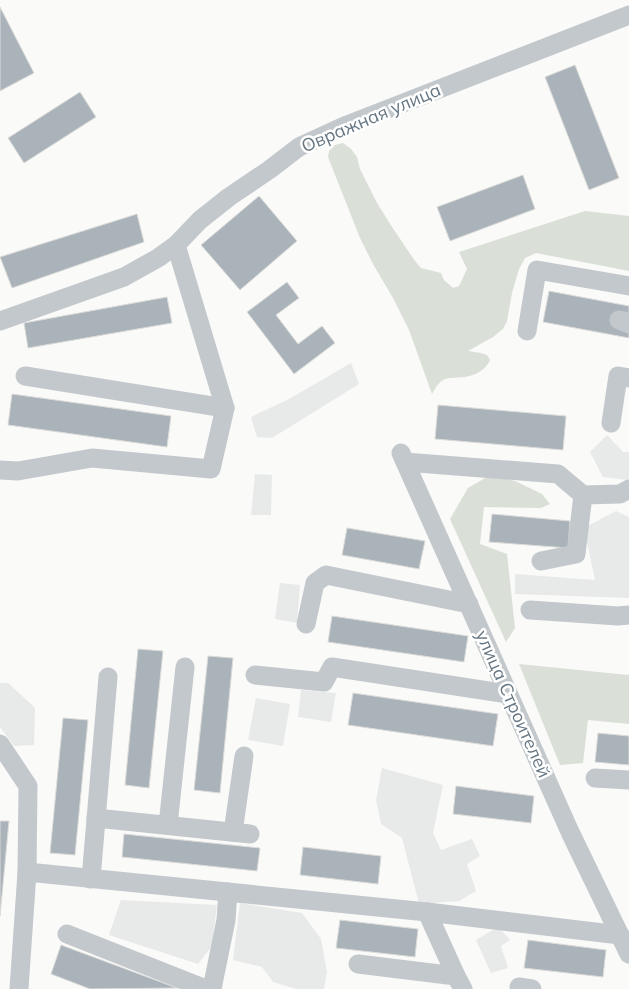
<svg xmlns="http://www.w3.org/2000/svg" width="629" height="989" font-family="Mulish,sans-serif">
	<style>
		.built { fill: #e8e9e9 }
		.green { fill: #dadfd7 }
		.building { fill: #aab3b9; stroke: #dcdcda }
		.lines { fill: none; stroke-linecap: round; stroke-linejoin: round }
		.minor { stroke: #c3c8cc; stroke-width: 19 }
		.labels { text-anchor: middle; stroke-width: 5; stroke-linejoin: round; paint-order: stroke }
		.street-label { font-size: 18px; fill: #657683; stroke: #fff }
	</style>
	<rect width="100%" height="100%" fill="#fafaf8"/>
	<g class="built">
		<path d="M351 363 359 384 272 438 257 437 251 417 289 399Z"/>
		<path d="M607 435 623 452H629V479L627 480 603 477 590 452Z"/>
		<path d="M255 474 272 475 271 515H251Z"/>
		<path d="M616 511 629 517V598L515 594V574L595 580 584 528Z"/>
		<path d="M280 583 300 585 297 623 275 619Z"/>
		<path d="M0 683H8L35 708 34 745 14 746 0 727Z"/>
		<path d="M301 690 336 693 331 722 298 717Z"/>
		<path d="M256 698 290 704 283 746 248 740Z"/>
		<path d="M382 768 443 785 433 833 441 850 472 839 480 856 467 864 476 891 459 901 419 904 402 838 381 824 376 800Z"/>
		<path d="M121 900 217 905 212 946 198 964 109 935Z"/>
		<path d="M240 903 302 913 321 939 327 972 324 989H296L273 982 262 967 233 960Z"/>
		<path d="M498 927 510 940 501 946 508 968 491 973 476 940Z"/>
	</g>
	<g class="green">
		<path d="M343 143 351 149 357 157 360 169 377 203 394 230 415 261 421 268 441 273 444 280 453 288 459 286 467 269 459 252 585 211 629 216V271L536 253 525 258 519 269 512 293 507 321 503 329 493 337 468 351 481 353 487 355 490 360C486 370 476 375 465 377 458 378 451 377 445 379 438 382 435 389 432 394L409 330 393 298 373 264 360 238 328 157 329 151 335 145Z"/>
		<path d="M492 474 515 481 542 494 550 504 541 508 484 507 480 544 507 554 515 628 506 642 450 519 468 488Z"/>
		<path d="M519 664 628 675 629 674V724L588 720 583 763 560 765Z"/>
	</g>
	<g class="building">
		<path d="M0 7 34 73 0 91Z"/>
		<path d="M575 65 619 178 589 190 545 77Z"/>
		<path d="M80 92 96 117 24 163 8 138Z"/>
		<path d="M523 175 535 209 450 241 437 207Z"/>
		<path d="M259 196 297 241 240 290 201 245Z"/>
		<path d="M137 214 144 242 12 288 0 257Z"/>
		<path d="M287 282 299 298 276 315 298 344 322 326 335 343 294 374 247 312Z"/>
		<path d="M549 291 629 306V338L543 322Z"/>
		<path d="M167 297 172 323 28 348 24 323Z"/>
		<path d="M12 394 171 416 167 447 8 425Z"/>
		<path d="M438 405 566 416 563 450 435 439Z"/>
		<path d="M492 514 570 521 568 548 489 542Z"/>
		<path d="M347 528 425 541 419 569 342 555Z"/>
		<path d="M332 616 468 636 464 662 328 642Z"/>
		<path d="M138 649 163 651 149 788 125 785Z"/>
		<path d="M208 656 233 658 220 793 194 790Z"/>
		<path d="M353 693 498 714 493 746 348 725Z"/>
		<path d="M63 718 88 720 75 855 50 853Z"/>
		<path d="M598 733 629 736V765L595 762Z"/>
		<path d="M456 786 534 796 531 823 453 814Z"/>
		<path d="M0 821H9L0 916Z"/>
		<path d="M124 834 260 848 257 871 122 857Z"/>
		<path d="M303 847 381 856 378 884 300 875Z"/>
		<path d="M340 920 418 929 415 957 336 948Z"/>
		<path d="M528 940 606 950 603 977 524 968Z"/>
		<path d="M61 945 177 988 90 989 51 974Z"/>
	</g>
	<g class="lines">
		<g class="minor">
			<path d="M0 321 124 277 158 258 176 245 200 220 229 197 269 170 299 147 347 125 629 15"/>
			<path d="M629 322 619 320 629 324"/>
			<path d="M527 331 537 270 629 286"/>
			<path d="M25 376 225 408"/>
			<path d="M611 423 618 376 629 378"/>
			<path d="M401 453 570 832 629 954"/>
			<path d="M405 462 558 474 583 495 620 494 629 489"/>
			<path d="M0 470 18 471 92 458 211 469 225 408 176 245"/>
			<path d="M541 561 576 554 583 495"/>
			<path d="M530 610 618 616 629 615"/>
			<path d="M306 624 315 583 326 575 469 604"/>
			<path d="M255 675 324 682 332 667 508 694"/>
			<path d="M0 744 28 786 27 872"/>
			<path d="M595 778 629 780"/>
			<path d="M96 818 250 834"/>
			<path d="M168 825 185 667"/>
			<path d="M233 832 244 756"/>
			<path d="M91 879 108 677"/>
			<path d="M427 912 620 935"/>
			<path d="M67 934 206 989"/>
			<path d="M358 964 456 976 463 989"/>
			<path d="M519 987 532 989"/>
			<path d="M19 989 27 872 427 912 456 976"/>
			<path d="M212 989 226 920 228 892"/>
		</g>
	</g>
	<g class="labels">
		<g class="street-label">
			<text transform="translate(371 118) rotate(-23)" y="6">Овражная улица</text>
			<text transform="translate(513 704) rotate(66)" y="6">улица Строителей</text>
		</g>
	</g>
</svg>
